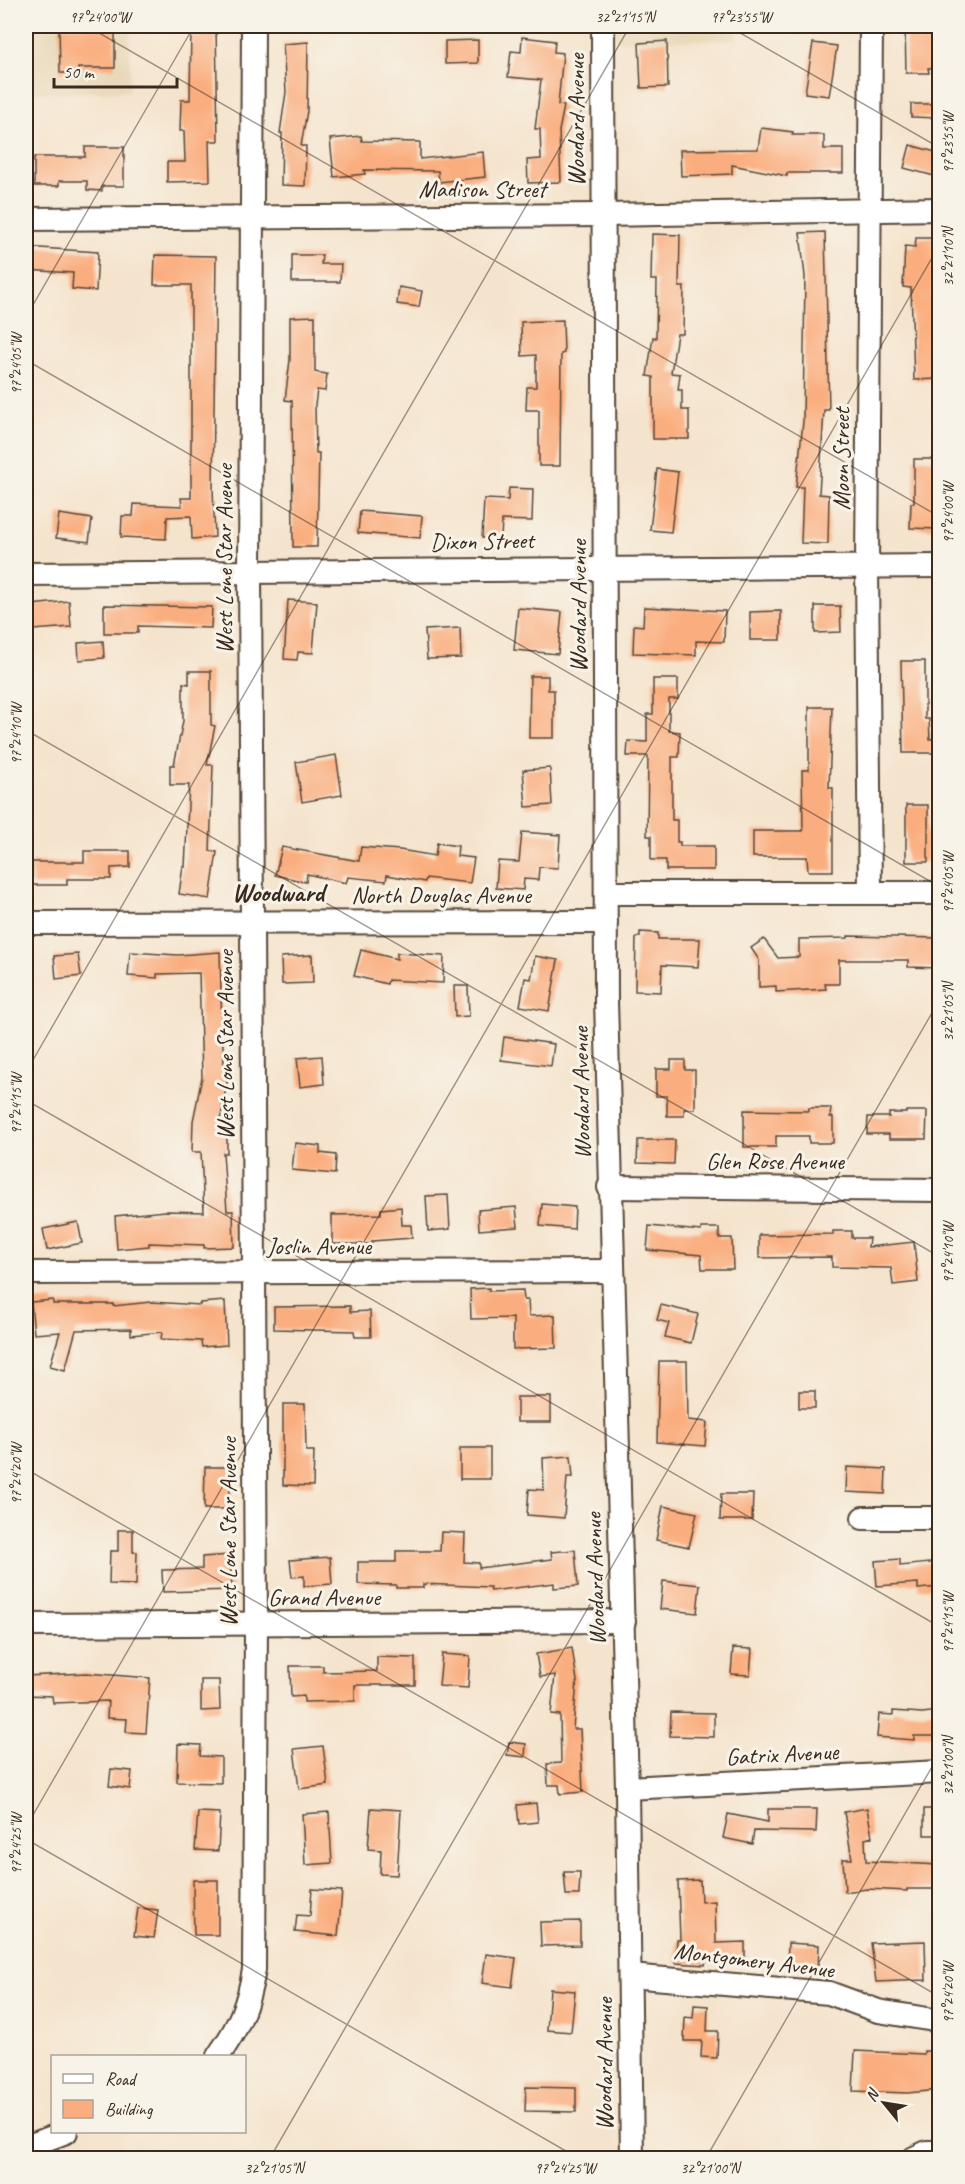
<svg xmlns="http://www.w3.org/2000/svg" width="965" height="2184" font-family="Caveat,sans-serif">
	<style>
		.built { fill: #e9d9ba }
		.building { fill: #faae7f }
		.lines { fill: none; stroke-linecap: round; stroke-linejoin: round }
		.minor-casing { stroke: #574638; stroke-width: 26 }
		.minor { stroke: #fff; stroke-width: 22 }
		.ticks { fill: none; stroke: #3b2a1e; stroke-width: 1.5; stroke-opacity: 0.45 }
		.labels { text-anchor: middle; stroke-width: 6; stroke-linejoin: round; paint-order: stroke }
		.street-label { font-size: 24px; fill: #3b2a1e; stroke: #f7f3e8 }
		.neighbourhood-label { font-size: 26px; font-weight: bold; fill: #3b2a1e; stroke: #f7f3e8 }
		.neatline { fill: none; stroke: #3b2a1e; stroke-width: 2 }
		.ticks-label { font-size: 15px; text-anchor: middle; fill: #3b2a1e }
	</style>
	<rect width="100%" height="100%" fill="#f7f3e8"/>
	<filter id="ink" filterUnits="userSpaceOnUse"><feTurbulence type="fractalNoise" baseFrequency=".0167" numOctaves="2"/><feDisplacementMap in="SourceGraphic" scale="12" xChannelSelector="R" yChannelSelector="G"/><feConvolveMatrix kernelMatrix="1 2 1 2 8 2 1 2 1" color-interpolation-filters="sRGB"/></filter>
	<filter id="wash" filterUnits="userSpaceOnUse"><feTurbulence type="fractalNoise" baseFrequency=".008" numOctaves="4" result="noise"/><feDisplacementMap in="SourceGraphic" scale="24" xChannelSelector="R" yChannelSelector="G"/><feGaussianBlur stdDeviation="1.35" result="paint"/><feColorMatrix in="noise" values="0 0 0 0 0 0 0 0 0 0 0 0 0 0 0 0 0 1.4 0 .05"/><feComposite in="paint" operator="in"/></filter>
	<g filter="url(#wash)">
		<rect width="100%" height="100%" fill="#f5e4cd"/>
		<g class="built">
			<path d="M26 26H130V92L33 93 32 42 26 41Z"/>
			<path d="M615 26H736V40L615 41Z"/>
		</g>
		<g id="blocks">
			<g class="building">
				<path d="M59 26H115V68H78V73H60Z"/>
				<path d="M191 26H216L218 141H209L210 181 167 182V162H185L184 131H180L181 100H190Z"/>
				<path d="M905 26H937L939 68H928L929 73H906Z"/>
				<path d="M522 37 555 41 554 52 563 53 558 105 564 106 559 131 561 182 528 183 527 160 541 159 540 129H535L541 80 508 77 511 51 521 52Z"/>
				<path d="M478 40V63L445 64V41Z"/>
				<path d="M667 41 668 87 641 88 639 43Z"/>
				<path d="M308 42 307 111 301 146H306L305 186 281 185 282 133H280L286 92 283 44Z"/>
				<path d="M813 43 837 46 829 96 805 93Z"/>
				<path d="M911 104H939V118L911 117Z"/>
				<path d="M761 128 793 132 792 135H824V149H843V173H787V176L732 165V174L681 176 680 150 758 149Z"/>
				<path d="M361 136 362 141 420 142V159L483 152 485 177 439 182 438 171 364 170 365 174 334 177 330 139Z"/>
				<path d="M910 145 939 153 938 177 904 168Z"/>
				<path d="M85 147H124V186H102V191L87 190V181H59V186H34V157H85Z"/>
				<path d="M825 232 829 410H824L819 494 829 495 828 544 801 543 803 487H796L803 422 805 276 800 233Z"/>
				<path d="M652 234 680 235 679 287H684L683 334H677L671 373 680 374 678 390H682V410H689V439H653V377L647 376 653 337 656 338 657 280H651Z"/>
				<path d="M916 238H934L932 297H939V379L914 380 911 288 903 287 905 246 915 247Z"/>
				<path d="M26 247 98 252 96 291 72 289 73 273 26 270Z"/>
				<path d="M155 255 216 256 213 489 215 537 192 539 191 516 167 517 166 539 121 537 122 516H133L134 504 182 506 181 498H191V285H154Z"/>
				<path d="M292 255H322L321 264H341L340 282H292Z"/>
				<path d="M399 287 422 291 419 307 397 304Z"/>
				<path d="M315 316V372L327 374 325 391 317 390 315 405 316 453H319L317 547H293L292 401 285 400 290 360V317Z"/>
				<path d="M563 320 564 353 561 354 560 466H539V410H526L527 387H536V355L522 356 521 322Z"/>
				<path d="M914 459H939L938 529 910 528 911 503H914Z"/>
				<path d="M657 469 678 472 671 532 650 530Z"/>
				<path d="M509 488 533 489 532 521 502 520 501 538H482L484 499 508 500Z"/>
				<path d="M360 511 422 516 420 538 358 533Z"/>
				<path d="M59 514 92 519 89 542 56 538Z"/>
				<path d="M288 600 317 602 313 653 298 652 297 660 284 659Z"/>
				<path d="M69 601 71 627 33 630 31 605Z"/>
				<path d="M104 605 212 607 211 628 138 626V633H104Z"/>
				<path d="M815 606H840L841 632 815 633Z"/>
				<path d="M644 607 725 611 724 642 696 641V655L633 653 634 625 643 626Z"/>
				<path d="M518 608 562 612 558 654 514 650Z"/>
				<path d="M781 611V640H750V612Z"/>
				<path d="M460 628 461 658 427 659 425 630Z"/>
				<path d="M103 641 104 658 79 660 78 643Z"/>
				<path d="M901 661H925V719H929L930 739H938V753H903Z"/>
				<path d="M189 671H211V725L215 726 207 765H213L210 851 217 852 210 899 179 894 183 866 185 867 189 785H170V765H174L183 721V683L189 684Z"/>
				<path d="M530 676H548V690H554V738H529Z"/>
				<path d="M653 679H678V699H669V731L680 732 679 757H672V820H677V842H680V846H714V870H666V860H651V836H647L648 756H627L628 741 647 742V714H653Z"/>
				<path d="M809 707H832L829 788H833V871H808L807 857H753V831H803L802 770H809Z"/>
				<path d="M336 755 342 795 302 802 296 762Z"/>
				<path d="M550 768 552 805 526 807 523 770Z"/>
				<rect x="906" y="805" width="22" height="57"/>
				<path d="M522 832 560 835 558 868 539 867 538 880 524 879 523 890 496 888 498 861 519 862Z"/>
				<path d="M437 843 458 846 457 856 474 858 470 883 426 878 425 882 387 875 386 881 348 877 346 883 307 874 306 882 275 875 282 847 359 861 361 847 400 850 435 856Z"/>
				<path d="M84 851H130V867L111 868V879H67V885H32V862H84Z"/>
				<path d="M640 932 658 933V939H700L698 967 662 965 661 992 635 991 636 937H640Z"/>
				<path d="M848 936 939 938V968L908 967V960H839V984H825L826 989 776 992V986L759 987V960L751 948 764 939 778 958 799 957V939L848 938Z"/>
				<path d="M361 950 397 959V953L444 956 443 983 388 980 387 984 354 976Z"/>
				<path d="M130 952 178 955 220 952 222 1032 225 1077H228L220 1121H227V1153H223L227 1211H233L234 1247 204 1248V1245L149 1243V1246L117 1249 115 1216 166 1211 204 1212 201 1152H192L193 1121 202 1077 199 973 157 974V978L128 976Z"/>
				<path d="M78 954 81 976 56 979 54 956Z"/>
				<path d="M312 955 313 983 282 984 281 957Z"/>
				<path d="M535 956 558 960 549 1011 520 1006 525 978 531 979Z"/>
				<path d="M454 986H468L469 1016 455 1017Z"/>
				<path d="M504 1037 554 1044 551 1066 501 1060Z"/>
				<path d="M322 1056 324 1084 300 1087 297 1058Z"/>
				<path d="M671 1060H685V1070H695V1109H684V1116H667V1096H656V1069H671Z"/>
				<path d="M809 1108H831L830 1117H833V1143H809V1136H776V1147H744V1110L809 1111Z"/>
				<path d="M906 1111H927L926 1139H889V1134H867L868 1117H889V1113H906Z"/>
				<path d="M638 1140H675L674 1164 637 1163Z"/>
				<path d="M295 1143 320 1146V1153L336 1155 335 1174 292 1170Z"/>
				<path d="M448 1195 450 1229 428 1231 426 1196Z"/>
				<path d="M542 1204 575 1207 574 1229 540 1226Z"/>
				<path d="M401 1207 402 1225H411L412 1238 372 1241V1244H332V1215L381 1214V1209Z"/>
				<path d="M516 1207 518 1227 479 1230 478 1210Z"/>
				<path d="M78 1222 82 1243 47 1250 43 1229Z"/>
				<path d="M649 1226 701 1231V1228H719V1238H732L733 1269H702L701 1255 647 1250Z"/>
				<path d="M833 1231H852V1238H869L868 1247 914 1242 918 1282 893 1285 891 1268 832 1267V1257L759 1258V1235L833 1234Z"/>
				<path d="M489 1288V1291L523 1290 524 1300H528L529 1316 555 1315 556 1348 513 1349V1318L471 1319 470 1289Z"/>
				<path d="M53 1300V1304H113V1306L151 1302 200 1305V1303L225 1301 227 1345 202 1347 201 1341 161 1339 162 1332 131 1335V1329L76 1330 65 1370 50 1366 60 1332 34 1334 31 1302Z"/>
				<path d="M661 1305 698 1314 691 1343 665 1337 669 1323 657 1320Z"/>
				<path d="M350 1306V1312L370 1311 371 1337H355L354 1331 274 1329V1307Z"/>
				<path d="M659 1361H687L688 1420 707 1422 705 1446 657 1442Z"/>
				<rect x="799" y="1391" width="16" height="17"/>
				<rect x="517" y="1397" width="34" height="25"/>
				<path d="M283 1404H305L306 1451H314L313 1486 283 1485Z"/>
				<rect x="460" y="1448" width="30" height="31"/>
				<path d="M571 1456 573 1477H567L564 1518 527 1515 529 1489 544 1490 543 1458Z"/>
				<path d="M205 1467H231L229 1509H204Z"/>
				<path d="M847 1467 886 1469 885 1494 846 1492Z"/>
				<path d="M721 1494H753L752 1520H720Z"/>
				<path d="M663 1506 697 1513 689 1547 656 1540Z"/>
				<path d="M118 1530H133V1552H137L136 1585 109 1584 110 1551H118Z"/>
				<path d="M441 1532 465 1533 464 1562 479 1563V1568L552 1559 551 1552 575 1550 578 1586 554 1588V1583L491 1591 490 1587 423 1584V1588H396V1585L358 1584V1562H396V1551H440Z"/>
				<path d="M230 1555 232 1590 163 1592 162 1570 202 1569V1557Z"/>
				<path d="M330 1557 332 1584 304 1586V1576L292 1577 290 1560Z"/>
				<path d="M900 1559V1566L939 1562V1587L918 1589V1583L877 1586 875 1561Z"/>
				<path d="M663 1581 700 1585 697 1613 660 1609Z"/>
				<path d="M572 1648 577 1681 573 1729H580L583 1792 560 1794 559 1785H548L547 1764 561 1763 560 1715 551 1714 555 1675 540 1677 536 1654Z"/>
				<path d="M733 1648 752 1649 750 1675 731 1674Z"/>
				<path d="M442 1654 470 1656 468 1688 439 1686Z"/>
				<path d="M377 1657 415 1658V1685H355V1701L304 1702V1696L291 1697 290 1666H323V1672L377 1671Z"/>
				<path d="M86 1673 150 1678 146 1733 126 1732 127 1719 107 1718 108 1701 53 1703 52 1696 26 1695V1676Z"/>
				<path d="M201 1680H219L220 1710 201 1711Z"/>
				<path d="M893 1711 922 1713 939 1711V1736H914V1740L877 1737 879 1714 893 1715Z"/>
				<path d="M671 1712 714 1713V1737L670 1736Z"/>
				<path d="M509 1742 526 1744 525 1757 507 1755Z"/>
				<path d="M178 1744 201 1745 200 1756 221 1757V1783L177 1782Z"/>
				<path d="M323 1746 328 1785 299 1789 294 1749Z"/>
				<path d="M111 1769 132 1771 130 1789 109 1786Z"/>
				<path d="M536 1803 538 1822 519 1824 517 1805Z"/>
				<path d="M371 1808 401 1810 397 1875 380 1874 381 1850 368 1849Z"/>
				<path d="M867 1808 872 1837 865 1839 866 1861 939 1865V1889H907V1891L867 1889 845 1892 843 1859H852L844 1812Z"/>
				<path d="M768 1809H817L816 1832 754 1831 752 1844 723 1838 728 1814 768 1822Z"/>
				<rect x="924" y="1809" width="15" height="26"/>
				<path d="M198 1812 220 1813 218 1851 195 1850Z"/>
				<path d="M329 1812 332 1863 305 1865 302 1814Z"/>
				<path d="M564 1872H580L579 1895H566Z"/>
				<path d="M193 1880H218V1935H194Z"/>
				<path d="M700 1880 701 1902 715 1901 716 1943 745 1942V1961H706L705 1965 675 1963 677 1940H680L678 1881Z"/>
				<path d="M312 1889 342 1891 338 1936 295 1932 297 1915 310 1916Z"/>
				<path d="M138 1908 158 1910 154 1938 134 1936Z"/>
				<path d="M580 1921V1945L541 1946 540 1922Z"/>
				<path d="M925 1941 926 1980 876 1982 871 1943Z"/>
				<path d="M788 1943 819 1945 818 1970 787 1968Z"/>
				<path d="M486 1954 516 1958 512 1987 482 1983Z"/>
				<path d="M550 1989 575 1991 571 2032 547 2030Z"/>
				<path d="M694 2005 708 2006 707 2031H718L717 2058 701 2057 702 2041H684L685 2017 693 2018Z"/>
				<path d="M855 2051 924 2054V2051H939V2090L907 2093 853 2091Z"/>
				<path d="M526 2087 576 2088V2112L525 2111Z"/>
			</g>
		</g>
	</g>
	<g filter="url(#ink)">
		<use href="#blocks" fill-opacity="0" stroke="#574638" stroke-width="1.5"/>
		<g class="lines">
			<defs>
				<g id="minor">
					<path d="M603 26 606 1000 627 1788 632 2158"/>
					<path d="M26 219 604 215 940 209"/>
					<path d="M26 574 940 566"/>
					<path d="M870 892 867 566 871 26"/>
					<path d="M606 893H940"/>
					<path d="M26 923 606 922"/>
					<path d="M609 1187 940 1190"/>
					<path d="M26 1273 612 1271"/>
					<path d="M863 1518H940"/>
					<path d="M26 1625 624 1621"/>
					<path d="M627 1788 940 1772"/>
					<path d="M630 1976 829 1993 878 2011 940 2021"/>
					<path d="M218 2056C239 2027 248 2005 254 1970L256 1624 250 571 253 26"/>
					<path d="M26 2147 66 2132"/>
					<path d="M914 2158 927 2152H940"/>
				</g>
			</defs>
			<use href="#minor" class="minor-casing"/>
			<use href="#minor" class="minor"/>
		</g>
	</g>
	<path class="ticks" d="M87 26 940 517M728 26 940 148M26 317 194 26M26 360 940 887M26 730 940 1257M26 1072 630 26M26 1100 940 1627M26 1469 940 1997M26 1827 940 244M26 1839 578 2158M270 2158 940 999M706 2158 940 1753"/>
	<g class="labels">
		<g class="street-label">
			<text transform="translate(576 120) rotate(-90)" y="8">Woodard Avenue</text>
			<text x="482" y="197">Madison Street</text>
			<text transform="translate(841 459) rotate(-90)" y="8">Moon Street</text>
			<text transform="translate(482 541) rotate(-1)" y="8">Dixon Street</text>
			<text transform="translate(224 559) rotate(-90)" y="8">West Lone Star Avenue</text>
			<text transform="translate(578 606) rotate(-90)" y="8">Woodard Avenue</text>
			<text x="441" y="903">North Douglas Avenue</text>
			<text transform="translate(225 1045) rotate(-90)" y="8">West Lone Star Avenue</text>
			<text transform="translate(581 1093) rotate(-91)" y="8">Woodard Avenue</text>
			<text x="775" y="1169">Glen Rose Avenue</text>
			<text x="319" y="1254">Joslin Avenue</text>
			<text transform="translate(228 1532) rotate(-90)" y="8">West Lone Star Avenue</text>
			<text transform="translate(595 1579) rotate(-92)" y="8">Woodard Avenue</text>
			<text x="324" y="1605">Grand Avenue</text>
			<text transform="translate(782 1754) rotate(-3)" y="8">Gatrix Avenue</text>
			<text transform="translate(754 1960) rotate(7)" y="8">Montgomery Avenue</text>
			<text transform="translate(604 2064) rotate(-90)" y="8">Woodard Avenue</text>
		</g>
		<g class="neighbourhood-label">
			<text x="278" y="901">Woodward</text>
		</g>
	</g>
	<rect width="965" height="2184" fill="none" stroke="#f7f3e8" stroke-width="66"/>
	<rect x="51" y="2055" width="195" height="78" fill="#f7f3e8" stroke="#aca397" stroke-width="1.5"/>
	<rect x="63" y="2074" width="30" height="9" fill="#ffffff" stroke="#aca397" stroke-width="1.5"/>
	<text x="105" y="2085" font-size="18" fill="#3b2a1e">Road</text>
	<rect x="63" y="2100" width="30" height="18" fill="#faae7f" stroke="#aca397" stroke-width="1.5"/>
	<text x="105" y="2115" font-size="18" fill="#3b2a1e">Building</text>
	<g transform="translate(884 2103) rotate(300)" stroke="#f7f3e8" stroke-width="4.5" paint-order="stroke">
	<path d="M0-4.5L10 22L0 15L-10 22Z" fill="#3b2a1e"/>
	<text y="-9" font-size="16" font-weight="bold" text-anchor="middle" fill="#3b2a1e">N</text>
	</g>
	<path d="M54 78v9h123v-9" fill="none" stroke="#3b2a1e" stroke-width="3"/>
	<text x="63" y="78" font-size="18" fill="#3b2a1e" stroke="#f7f3e8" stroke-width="4.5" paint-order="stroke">50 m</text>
	<rect x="33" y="33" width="899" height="2118" class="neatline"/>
	<g class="ticks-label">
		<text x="100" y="22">97°24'00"W</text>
		<text x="625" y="22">32°21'15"N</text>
		<text x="741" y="22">97°23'55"W</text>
		<text transform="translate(948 143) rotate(-90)" y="5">97°23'55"W</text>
		<text transform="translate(948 257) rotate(-90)" y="5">32°21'10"N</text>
		<text transform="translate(16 364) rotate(-90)" y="5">97°24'05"W</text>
		<text transform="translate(948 513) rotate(-90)" y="5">97°24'00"W</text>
		<text transform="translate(16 734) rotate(-90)" y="5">97°24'10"W</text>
		<text transform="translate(948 883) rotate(-90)" y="5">97°24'05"W</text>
		<text transform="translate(948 1012) rotate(-90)" y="5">32°21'05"N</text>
		<text transform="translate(16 1104) rotate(-90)" y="5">97°24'15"W</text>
		<text transform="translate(948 1253) rotate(-90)" y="5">97°24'10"W</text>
		<text transform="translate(16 1474) rotate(-90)" y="5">97°24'20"W</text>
		<text transform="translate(948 1623) rotate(-90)" y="5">97°24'15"W</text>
		<text transform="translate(948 1766) rotate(-90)" y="5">32°21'00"N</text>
		<text transform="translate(16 1844) rotate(-90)" y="5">97°24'25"W</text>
		<text transform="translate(948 1993) rotate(-90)" y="5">97°24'20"W</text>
		<text x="274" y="2173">32°21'05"N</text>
		<text x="565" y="2173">97°24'25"W</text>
		<text x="710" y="2173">32°21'00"N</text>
	</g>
</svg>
